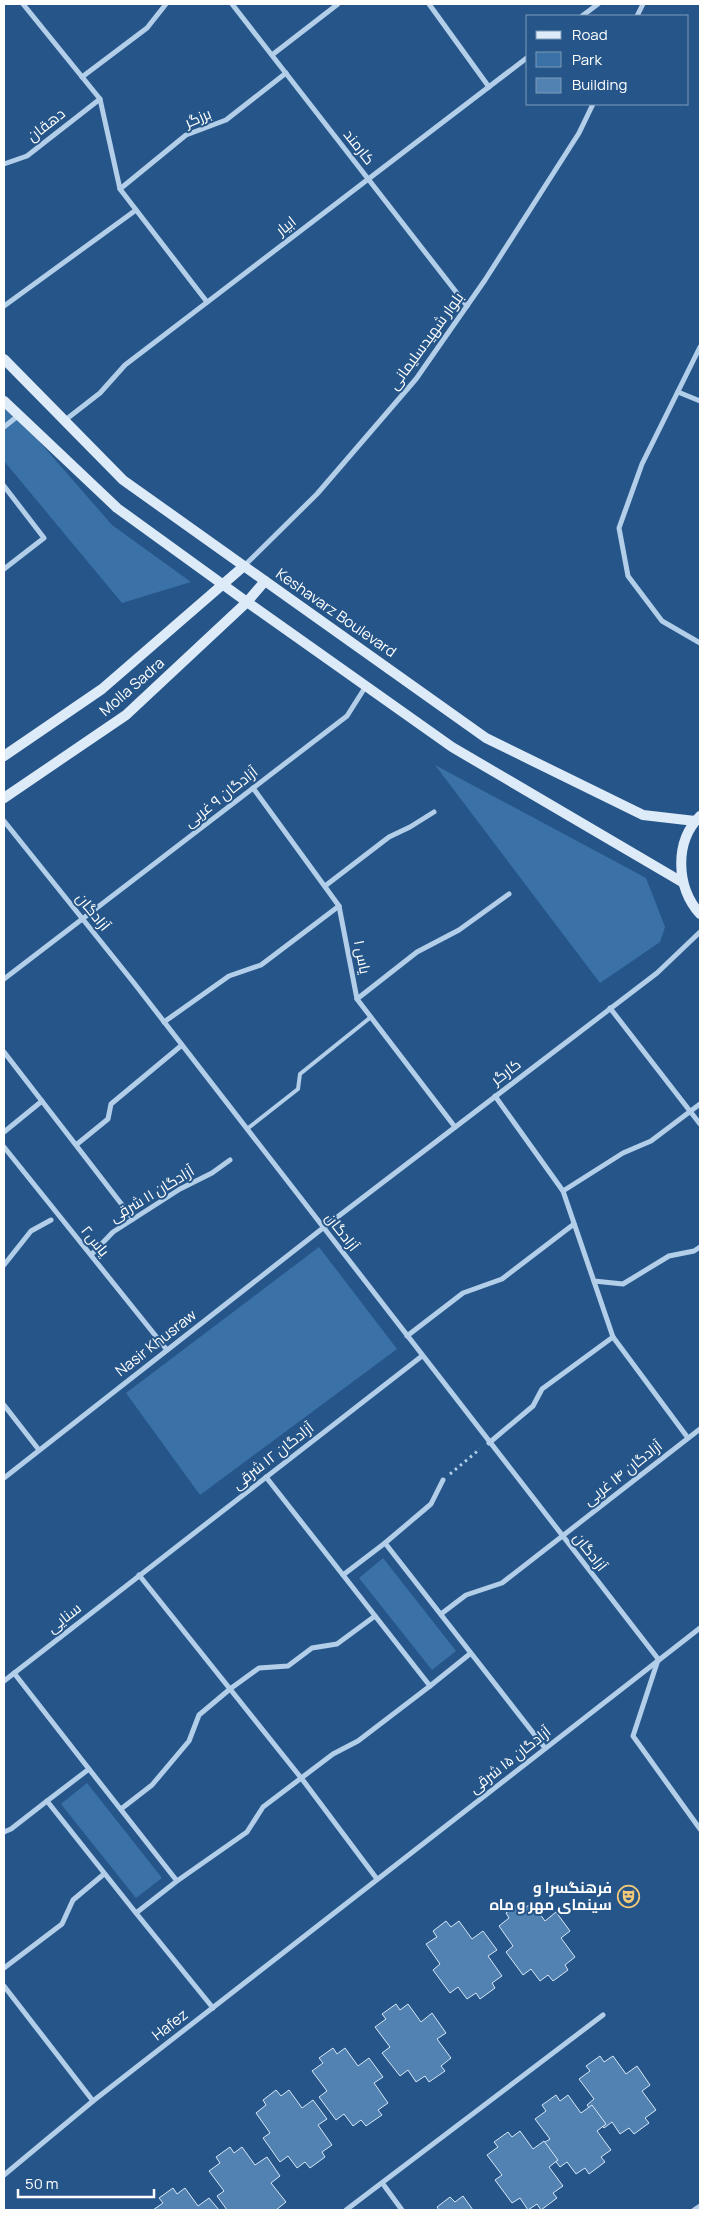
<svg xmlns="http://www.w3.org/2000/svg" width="704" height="2214" font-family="Manrope,Cairo,sans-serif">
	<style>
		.green { fill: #3a71a6 }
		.building { fill: #5282b2; stroke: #d7e7f7 }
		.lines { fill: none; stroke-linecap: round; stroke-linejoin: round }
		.path { stroke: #b3cee9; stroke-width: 3; stroke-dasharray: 2.5 4; stroke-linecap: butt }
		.lane { stroke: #b3cee9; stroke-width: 4 }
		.street { stroke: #b3cee9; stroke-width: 5 }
		.secondary { stroke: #ddeaf8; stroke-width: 10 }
		.labels { text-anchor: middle; stroke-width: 4; stroke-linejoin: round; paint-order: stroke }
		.street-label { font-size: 15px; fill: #fff; stroke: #265689 }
		.poi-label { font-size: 15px; font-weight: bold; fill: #fff; stroke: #265689; text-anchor: end }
	</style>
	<rect width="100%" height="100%" fill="#265689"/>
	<g class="green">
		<path d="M4 401 112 525 191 582 122 603 4 461Z"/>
		<path d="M435 765 646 878 665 927 660 942 600 983Z"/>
		<path d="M319 1247 397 1349 200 1495 126 1393Z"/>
		<path d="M383 1558 456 1651 432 1670 359 1578Z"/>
		<path d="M87 1783 162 1878 136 1898 61 1804Z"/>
	</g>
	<g class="building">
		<path d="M519 1903 523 1909 532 1903 545 1921 556 1912 570 1931 561 1938 575 1957 565 1965 568 1970 553 1981 548 1975 540 1981 531 1969 523 1975 506 1952 513 1946 499 1926 509 1918 506 1913Z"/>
		<path d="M446 1921 451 1927 459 1921 472 1939 483 1931 497 1950 488 1956 502 1976 492 1983 495 1988 480 1999 476 1993 467 1999 458 1987 450 1993 433 1970 440 1964 426 1944 437 1937 433 1931Z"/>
		<path d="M396 2004 400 2010 408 2004 421 2022 432 2013 446 2033 437 2039 451 2058 441 2066 445 2071 429 2082 425 2076 416 2082 408 2070 400 2076 382 2053 390 2047 375 2027 386 2019 382 2014Z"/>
		<path d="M333 2048 337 2054 345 2048 358 2066 369 2058 383 2077 374 2083 388 2103 378 2110 382 2115 366 2126 361 2120 353 2126 344 2114 336 2120 319 2097 327 2091 312 2071 323 2063 319 2058Z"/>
		<path d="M600 2056 604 2062 613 2056 626 2074 637 2066 650 2085 642 2091 656 2110 645 2118 649 2123 634 2134 629 2128 620 2134 612 2122 604 2128 587 2105 594 2099 579 2079 590 2071 586 2066Z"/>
		<path d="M276 2090 281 2096 289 2090 302 2108 313 2100 327 2119 318 2125 332 2145 322 2152 325 2157 310 2168 305 2162 297 2168 288 2156 280 2162 263 2138 270 2133 256 2113 266 2105 263 2100Z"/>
		<path d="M556 2095 560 2101 568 2095 581 2113 592 2105 606 2124 597 2131 611 2150 601 2157 605 2162 589 2174 585 2168 576 2174 567 2162 560 2167 542 2144 550 2139 535 2119 546 2111 542 2105Z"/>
		<path d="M520 2131 533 2149 544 2141 558 2160 549 2167 563 2186 553 2193 557 2198 541 2210 537 2204 528 2210 520 2198 512 2203 495 2180 502 2175 487 2155 498 2147 494 2142 508 2132 512 2137Z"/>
		<path d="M230 2147 234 2153 242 2147 255 2165 267 2157 280 2176 271 2183 286 2202 276 2210H227L217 2196 224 2191 209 2171 220 2163 216 2157Z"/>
		<path d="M173 2188 177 2194 185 2188 198 2206 209 2198 219 2210H153L163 2203 159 2198Z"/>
		<path d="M463 2196 473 2210H439L437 2207 450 2197 455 2202Z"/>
	</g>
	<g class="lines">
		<path class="path" d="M450 1474 480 1449"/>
		<path class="lane" d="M247 1129 298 1089 300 1074 371 1017"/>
		<g class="street">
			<path d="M23 4 100 99 120 189 207 302"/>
			<path d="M232 4 467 306"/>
			<path d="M429 4 489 87"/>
			<path d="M582 16 598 4"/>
			<path d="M637 16 643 4"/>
			<path d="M272 55 338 4"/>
			<path d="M82 77 147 28 166 4"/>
			<path d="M4 164 27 156 100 99"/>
			<path d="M120 189 186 135 226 120 286 73"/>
			<path d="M4 306 136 210"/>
			<path d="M700 347 642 464 619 528 628 576 662 621 700 643"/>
			<path d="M678 392 700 401"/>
			<path d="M64 421 100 393 125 365 528 57"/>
			<path d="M4 427 19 415"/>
			<path d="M4 486 44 538 4 569"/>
			<path d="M244 566 317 494 416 379 485 280 579 133 593 104"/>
			<path d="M253 788 339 906 357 999 455 1127"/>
			<path d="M4 821 134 983 659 1660"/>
			<path d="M325 886 389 837 410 827 434 812"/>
			<path d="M4 979 347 716 366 686"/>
			<path d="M357 999 417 952 459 930 509 894"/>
			<path d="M610 1008 700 1124"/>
			<path d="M164 1022 229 976 261 965 339 906"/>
			<path d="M4 1052 133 1219"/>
			<path d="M495 1096 563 1191 613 1337 688 1438"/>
			<path d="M4 1132 42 1101"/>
			<path d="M76 1145 108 1119 111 1104 182 1045"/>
			<path d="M4 1147 167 1350"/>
			<path d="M563 1191 623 1153 651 1141 700 1104"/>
			<path d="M91 1255 113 1232 180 1189 212 1173 230 1160"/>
			<path d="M4 1265 31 1231 51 1220"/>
			<path d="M594 1281 623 1284 669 1256 694 1251 700 1247"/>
			<path d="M407 1336 463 1293 502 1279 574 1224"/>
			<path d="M4 1405 39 1450"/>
			<path d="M489 1443 533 1406 542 1389 613 1337"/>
			<path d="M266 1477 343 1575"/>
			<path d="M4 1478 323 1228 657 973 700 932"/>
			<path d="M385 1543 431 1504 443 1480"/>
			<path d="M139 1575 302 1779 377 1879"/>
			<path d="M441 1614 466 1595 502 1583 700 1429"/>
			<path d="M471 1653 430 1686 343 1575 385 1543 545 1748"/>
			<path d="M658 1660 633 1736 700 1829"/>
			<path d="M14 1673 89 1769"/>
			<path d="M4 1681 422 1356"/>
			<path d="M121 1809 152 1785 189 1741 199 1715 230 1689 259 1668 288 1666 312 1648 337 1644 375 1616"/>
			<path d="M4 1832 11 1829 47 1801"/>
			<path d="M177 1881 89 1769 47 1801 136 1913 177 1881 247 1832 263 1807 333 1754 358 1741 430 1686"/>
			<path d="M136 1913 213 2008"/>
			<path d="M4 1968 62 1924 73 1900 104 1874"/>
			<path d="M4 1986 93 2101"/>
			<path d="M4 2175 93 2101 700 1628"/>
			<path d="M383 2184 402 2210"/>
			<path d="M346 2210 603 2015"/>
			<path d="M694 2210 700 2206"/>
		</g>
		<g class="secondary">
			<path d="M4 359 123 480 486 738 643 815 695 821"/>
			<path d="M4 401 117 508 247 602 452 747 682 882"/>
			<path d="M4 756 102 689 244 566"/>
			<path d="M4 798 126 715 247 602 265 581"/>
			<path d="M700 816C674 842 676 887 700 914"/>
		</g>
	</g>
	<defs>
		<symbol id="theatre-ring" viewBox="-11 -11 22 22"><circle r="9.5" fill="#265689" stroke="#f3c977" stroke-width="1.5"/><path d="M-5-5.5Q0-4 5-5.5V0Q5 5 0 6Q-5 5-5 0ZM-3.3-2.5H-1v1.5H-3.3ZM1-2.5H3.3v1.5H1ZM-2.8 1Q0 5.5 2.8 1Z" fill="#f3c977"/></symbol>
	</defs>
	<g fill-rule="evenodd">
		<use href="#theatre-ring" x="616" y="1884" width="25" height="25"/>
	</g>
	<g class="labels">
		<g class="street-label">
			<text transform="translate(198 118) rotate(-23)" y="5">برزگر</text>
			<text transform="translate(46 125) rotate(-38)" y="5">دهقان</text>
			<text transform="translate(359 147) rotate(52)" y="5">کارمند</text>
			<text transform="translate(286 226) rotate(-38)" y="5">ابیار</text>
			<text transform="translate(426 341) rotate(-54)" y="5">بلوار شهیدسلیمانی</text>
			<text transform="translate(336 613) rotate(35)" y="5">Keshavarz Boulevard</text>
			<text transform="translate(132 687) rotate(-41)" y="5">Molla Sadra</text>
			<text transform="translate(221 797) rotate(-38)" y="5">آزادگان ۹ غربی</text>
			<text transform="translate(93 912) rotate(51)" y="5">آزادگان</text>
			<text transform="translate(362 957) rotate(79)" y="5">یاس ۱</text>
			<text transform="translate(506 1072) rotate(-37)" y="5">کارگر</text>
			<text transform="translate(152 1194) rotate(-31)" y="5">آزادگان ۱۱ شرقی</text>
			<text transform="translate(342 1232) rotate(52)" y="5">آزادگان</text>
			<text transform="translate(95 1241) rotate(51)" y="5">یاس۲</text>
			<text transform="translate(156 1343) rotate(-38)" y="5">Nasir Khusraw</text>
			<text transform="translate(273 1456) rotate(-38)" y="5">آزادگان ۱۲ شرقی</text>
			<text transform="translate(623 1473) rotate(-38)" y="5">آزادگان ۱۴ غربی</text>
			<text transform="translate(590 1552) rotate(52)" y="5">آزادگان</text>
			<text transform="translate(64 1618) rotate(-38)" y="5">سنایی</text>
			<text transform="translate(510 1760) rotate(-38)" y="5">آزادگان ۱۵ شرقی</text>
			<text transform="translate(170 2025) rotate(-38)" y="5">Hafez</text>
		</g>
		<g class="poi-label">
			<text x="612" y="1893">فرهنگسرا و<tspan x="612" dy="17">سینمای مهر و ماه</tspan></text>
		</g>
	</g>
	<rect width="704" height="2214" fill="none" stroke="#ffffff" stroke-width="10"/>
	<rect x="526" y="15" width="162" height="90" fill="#265689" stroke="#7d9ab8"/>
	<rect x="536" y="31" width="25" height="8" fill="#ddeaf8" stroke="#7d9ab8"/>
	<text x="572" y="40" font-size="15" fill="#ffffff">Road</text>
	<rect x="536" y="52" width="25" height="15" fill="#3a71a6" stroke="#7d9ab8"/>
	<text x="572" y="65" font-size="15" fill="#ffffff">Park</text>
	<rect x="536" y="78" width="25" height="15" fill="#5282b2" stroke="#7d9ab8"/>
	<text x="572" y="90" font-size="15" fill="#ffffff">Building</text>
	<path d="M18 2189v8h136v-8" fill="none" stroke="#ffffff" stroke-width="2.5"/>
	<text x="25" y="2189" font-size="15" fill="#ffffff" stroke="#265689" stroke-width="4" paint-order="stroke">50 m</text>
</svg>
